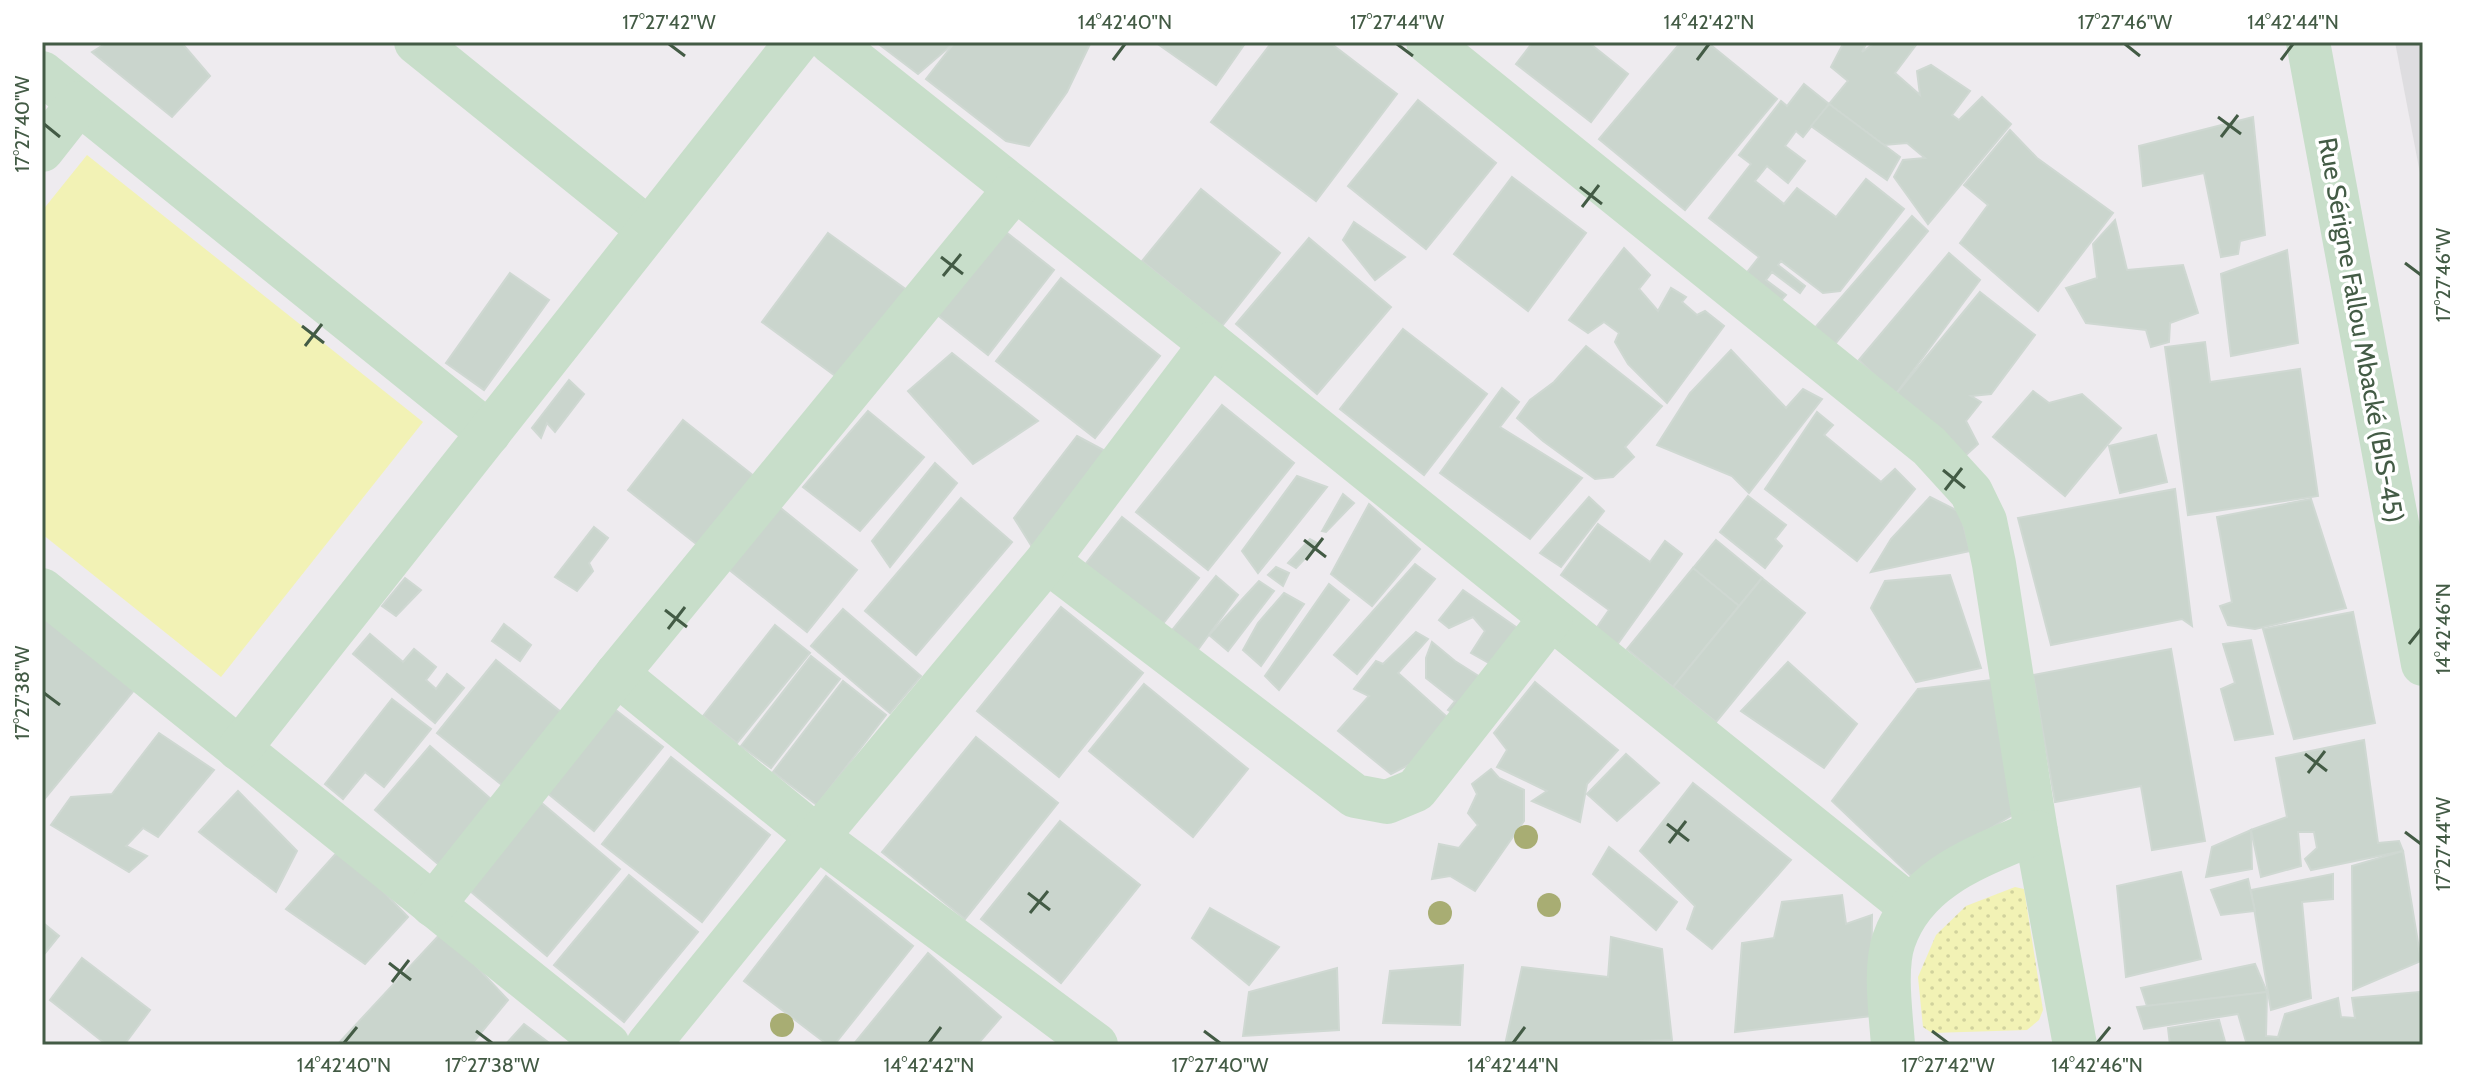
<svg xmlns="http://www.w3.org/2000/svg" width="2465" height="1087" font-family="Cabin,sans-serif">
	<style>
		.education { fill: #dedde0 }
		.grass { fill: url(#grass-dots) }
		.garden { fill: #f2f2b5 }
		.building { fill: #cad5cd; stroke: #cfd8d2; stroke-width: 2 }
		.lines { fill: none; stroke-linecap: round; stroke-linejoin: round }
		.minor { stroke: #c8deca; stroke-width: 44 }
		.tree { fill: #a8ad73 }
		.ticks { fill: none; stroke: #435b45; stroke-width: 3 }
		.labels { text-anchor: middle; stroke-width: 7; stroke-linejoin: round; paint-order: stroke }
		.street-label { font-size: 26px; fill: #435b45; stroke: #fff }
		.neatline { fill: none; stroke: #435b45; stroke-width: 3 }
		.ticks-label { font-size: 20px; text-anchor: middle; fill: #435b45 }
	</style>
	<defs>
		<pattern id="grass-dots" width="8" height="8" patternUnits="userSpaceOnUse" patternTransform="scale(2)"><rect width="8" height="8" fill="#f2f2b5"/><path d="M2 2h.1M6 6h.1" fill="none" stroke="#d1d29d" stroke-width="1.8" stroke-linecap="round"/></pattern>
	</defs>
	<rect width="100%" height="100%" fill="#eeebef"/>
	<path class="education" d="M2395 42H2423V189Z"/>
	<path class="grass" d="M2015 887 2024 889 2043 1010 2039 1020 2027 1030 1932 1033 1923 1027 1918 977 1936 935 1966 906Z"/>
	<path class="garden" d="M87 155 423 422 221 677 42 534V211Z"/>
	<g class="building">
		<path d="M108 42H181L210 76 172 117 92 52Z"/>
		<path d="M876 42H955L918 74Z"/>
		<path d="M955 42H1091L1067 92 1029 146 1006 141 926 79Z"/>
		<path d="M1155 42H1246L1216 85Z"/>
		<path d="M1272 42H1329L1397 94 1316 201 1211 122Z"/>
		<path d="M1533 42H1588L1628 74 1591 122 1516 64Z"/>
		<path d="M1681 42H1707L1777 99 1685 210 1599 139Z"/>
		<path d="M1844 42H1867L1862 52 1876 42H1912L1916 45 1895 73 1920 95 1917 71 1931 65 1970 91 1952 115 1959 120 1982 97 2011 124 1928 224 1894 177 1903 160 1925 158 1907 143 1884 145 1829 104 1848 81 1831 67Z"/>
		<path d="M1804 84 1829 104 1803 137 1796 131 1785 146 1805 161 1788 183 1767 166 1755 181 1784 204 1797 188 1836 217 1866 179 1904 209 1840 291 1823 293 1781 261 1778 265 1805 286 1800 293 1772 272 1766 280 1786 295 1779 303 1744 276 1759 257 1709 218 1751 164 1739 155 1781 101 1787 106Z"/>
		<path d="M1418 100 1496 163 1426 249 1348 186Z"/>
		<path d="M1829 104 1900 157 1887 180 1811 126Z"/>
		<path d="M2253 117 2265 235 2240 241 2238 254 2221 257 2204 173 2143 186 2139 146Z"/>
		<path d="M2010 130 2037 158 2113 213 2038 311 1960 243 1988 205 1964 185Z"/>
		<path d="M1512 177 1586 233 1528 311 1454 254Z"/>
		<path d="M1201 189 1280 253 1222 326 1142 261Z"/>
		<path d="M1912 216 1928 231 1831 349 1813 330Z"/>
		<path d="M2115 220 2127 270 2183 265 2198 313 2170 323 2169 342 2151 347 2146 330 2086 323 2066 288 2097 278 2093 244Z"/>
		<path d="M1354 222 1405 257 1375 280 1343 240Z"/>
		<path d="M1001 228 1054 270 988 355 935 313Z"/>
		<path d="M828 233 911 293 845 383 762 322Z"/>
		<path d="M1309 238 1391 307 1317 394 1236 324Z"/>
		<path d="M1624 248 1650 275 1639 289 1658 311 1671 288 1686 297 1682 302 1697 315 1705 311 1724 326 1667 403 1628 364 1615 342 1619 333 1604 322 1588 333 1569 320Z"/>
		<path d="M2287 250 2298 343 2231 356 2221 274Z"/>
		<path d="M1949 253 1980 280 1895 395 1859 360Z"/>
		<path d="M510 273 549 300 484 390 446 363Z"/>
		<path d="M1061 278 1160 356 1095 438 996 361Z"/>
		<path d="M1980 292 2035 335 1991 394 1971 396 1981 402 1966 421 1978 444 1964 457 1895 395Z"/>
		<path d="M1403 329 1487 394 1424 475 1340 409Z"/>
		<path d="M2205 342 2210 382 2300 369 2318 496 2188 515 2165 347Z"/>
		<path d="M1586 346 1662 406 1625 447 1634 457 1613 477 1595 479 1543 441 1517 418 1530 400 1554 382Z"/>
		<path d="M1731 350 1786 408 1803 389 1822 399 1749 493 1732 476 1657 445 1690 393Z"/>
		<path d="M952 353 1038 421 973 464 908 391Z"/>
		<path d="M569 380 584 394 555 432 547 423 541 438 532 428Z"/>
		<path d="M1502 388 1519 402 1500 427 1582 478 1530 539 1440 473Z"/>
		<path d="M2033 391 2049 403 2082 394 2121 428 2065 496 1993 437Z"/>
		<path d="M1222 405 1294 463 1208 570 1136 512Z"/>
		<path d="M868 411 924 457 860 531 803 487Z"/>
		<path d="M1817 412 1833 425 1824 435 1881 482 1895 469 1915 489 1857 561 1765 489Z"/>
		<path d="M683 420 764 484 709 554 628 490Z"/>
		<path d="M2156 435 2167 482 2120 493 2109 446Z"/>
		<path d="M1077 436 1113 455 1034 550 1014 518Z"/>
		<path d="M935 463 957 483 890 567 872 541Z"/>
		<path d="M1297 476 1327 487 1258 573 1242 551Z"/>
		<path d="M2175 489 2192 626 2182 619 2051 645 2018 518Z"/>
		<path d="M1343 494 1354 503 1326 532 1322 531Z"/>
		<path d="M1748 496 1786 525 1775 539 1782 546 1765 568 1720 532Z"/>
		<path d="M1589 497 1604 511 1561 567 1540 553Z"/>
		<path d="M1930 497 1960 512 1970 551 1871 572 1891 539Z"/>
		<path d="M961 498 1012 542 916 655 865 611Z"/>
		<path d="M2311 499 2346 608 2255 629 2228 625 2220 606 2232 602 2217 517Z"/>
		<path d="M772 501 857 570 807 632 722 564Z"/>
		<path d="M1369 504 1420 549 1372 606 1331 574Z"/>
		<path d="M1122 517 1199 578 1154 635 1077 575Z"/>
		<path d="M1598 524 1650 562 1665 541 1682 554 1614 649 1593 633 1609 610 1561 575Z"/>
		<path d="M594 527 608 538 589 563 593 571 577 591 555 577Z"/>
		<path d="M1310 539 1319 544 1296 568 1288 563Z"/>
		<path d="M1716 540 1762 578 1739 606 1693 568Z"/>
		<path d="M1415 564 1435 579 1357 674 1334 655Z"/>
		<path d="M1276 567 1289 573 1283 586 1268 575Z"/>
		<path d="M1693 568 1739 606 1673 687 1627 649Z"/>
		<path d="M1950 575 1981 668 1916 682 1871 608 1885 581Z"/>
		<path d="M1216 576 1238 595 1191 659 1164 640Z"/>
		<path d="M405 578 421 590 396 616 382 606Z"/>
		<path d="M1762 578 1805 613 1716 722 1673 687Z"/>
		<path d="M1259 581 1274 591 1228 651 1209 635Z"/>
		<path d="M1329 584 1349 600 1279 690 1265 676Z"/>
		<path d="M1463 590 1526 634 1501 670 1471 653 1485 631 1473 617 1449 628 1439 620Z"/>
		<path d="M1284 593 1304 604 1261 666 1243 650 1258 623Z"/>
		<path d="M1061 607 1143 673 1059 777 977 711Z"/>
		<path d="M843 609 921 676 890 713 811 646Z"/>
		<path d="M2353 612 2375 723 2294 739 2263 629Z"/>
		<path d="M47 614 136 688 42 802V621Z"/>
		<path d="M504 624 531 645 520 661 492 641Z"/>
		<path d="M775 625 810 653 737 743 703 716Z"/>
		<path d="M1416 632 1428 639 1398 673 1457 726 1441 748 1391 774 1338 731 1369 696 1354 689 1376 661 1383 664Z"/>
		<path d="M370 634 403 662 414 649 436 667 426 680 436 689 447 674 464 688 435 723 353 654Z"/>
		<path d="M2251 640 2273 734 2235 740 2221 689 2235 683 2223 644Z"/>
		<path d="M1432 642 1455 661 1491 684 1462 718 1448 710 1455 701 1426 678V658Z"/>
		<path d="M2171 649 2205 841 2152 850 2141 786 2055 802 2033 675Z"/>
		<path d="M811 656 840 679 771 768 741 746Z"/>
		<path d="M496 660 571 720 513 794 437 733Z"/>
		<path d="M1788 662 1857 724 1824 768 1741 711Z"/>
		<path d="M1999 679 2019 811 1911 876 1832 801 1918 689Z"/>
		<path d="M843 681 886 715 817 805 773 772Z"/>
		<path d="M1535 682 1618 750 1587 784 1580 822 1532 801 1547 791 1497 767 1507 750 1494 733Z"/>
		<path d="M1144 684 1248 769 1193 837 1089 751Z"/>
		<path d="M392 699 431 729 384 787 365 772 343 799 325 784Z"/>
		<path d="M608 704 663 747 594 831 540 787Z"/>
		<path d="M159 733 214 770 158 837 143 828 126 846 147 856 129 872 51 825 71 797 112 794Z"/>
		<path d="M976 737 1058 803 965 919 882 852Z"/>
		<path d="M2364 740 2378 843 2399 841 2403 851 2311 870 2305 859 2317 848 2314 832H2298L2301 866 2261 877 2251 830 2287 817 2276 758Z"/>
		<path d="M430 746 499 806 445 870 375 810Z"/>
		<path d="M1626 754 1659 783 1617 821 1587 794Z"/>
		<path d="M671 757 770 835 702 922 602 844Z"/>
		<path d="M1491 769 1499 778 1524 790V821L1475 891 1450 876 1432 879 1439 844 1459 848 1478 825 1468 813 1477 794 1472 784Z"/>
		<path d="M1693 783 1791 860 1712 949 1687 929 1695 906 1640 851Z"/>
		<path d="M238 791 297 851 276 892 199 832Z"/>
		<path d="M537 799 620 869 547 956 464 886Z"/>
		<path d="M1060 821 1140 885 1061 983 981 919Z"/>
		<path d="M2251 830 2252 869 2206 877 2212 847Z"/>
		<path d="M1609 847 1677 902 1656 930 1593 874Z"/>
		<path d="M341 848 408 917 365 964 286 909Z"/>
		<path d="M2403 851 2421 961 2353 990 2352 866Z"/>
		<path d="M2181 872 2201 959 2126 977 2117 886Z"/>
		<path d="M2333 874V899L2302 902 2311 998 2271 1010 2251 890Z"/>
		<path d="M629 875 698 932 624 1022 554 965Z"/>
		<path d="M826 876 913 946 834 1045H828L744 981Z"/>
		<path d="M2248 879 2255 911 2221 915 2211 890Z"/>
		<path d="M1842 895 1846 924 1872 915 1871 1016 1735 1032 1742 943 1774 938 1782 902Z"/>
		<path d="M1210 908 1279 947 1249 985 1192 938Z"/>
		<path d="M42 922 59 936 42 957Z"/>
		<path d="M443 931 508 1000 471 1045H337Z"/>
		<path d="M1611 937 1662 949 1672 1040 1505 1045 1522 967 1608 977Z"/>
		<path d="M928 953 1001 1017 977 1045H853Z"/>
		<path d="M82 958 150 1010 124 1045H107L50 1000Z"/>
		<path d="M2255 964 2267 992 2147 1006 2141 988Z"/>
		<path d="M1463 965 1460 1025 1383 1023 1390 971Z"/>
		<path d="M1337 968 1339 1030 1243 1036 1249 992Z"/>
		<path d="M2267 992 2266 1036 2278 1037 2285 1014 2338 998 2341 1017 2355 1018 2352 998 2419 992 2423 1010V1045H2247L2238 1014 2144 1029 2137 1007Z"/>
		<path d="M2219 1020 2226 1045H2170L2168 1028Z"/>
		<path d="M524 1024 552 1045H505Z"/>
	</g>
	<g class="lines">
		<g class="minor">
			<path d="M416 42 648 229"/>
			<path d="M831 42 1211 344 1911 907"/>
			<path d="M1428 42 1929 446 1971 492 1985 521 1994 564 2036 832 2075 1045"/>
			<path d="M2308 42 2423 664"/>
			<path d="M42 73 489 433"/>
			<path d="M42 150 79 103"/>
			<path d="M1047 561 1355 796 1387 802 1416 790 1551 618"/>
			<path d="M42 590 608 1045"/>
			<path d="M617 674 817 837 1096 1045"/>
			<path d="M239 749 797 42"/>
			<path d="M433 905 617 674 1015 189"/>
			<path d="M648 1045 817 837 1047 561 1211 344"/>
			<path d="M1893 1045C1891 1015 1884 968 1894 940 1916 876 1981 856 2036 832"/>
		</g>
	</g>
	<g class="tree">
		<circle cx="1526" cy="837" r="12"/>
		<circle cx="1549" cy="905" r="12"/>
		<circle cx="1440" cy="913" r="12"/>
		<circle cx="782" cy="1025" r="12"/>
	</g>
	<path class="ticks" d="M669 44 685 56M1397 44 1413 56M2125 44 2140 56M1113 60 1125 44M1697 60 1709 44M2281 60 2293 44M2218 117 2241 134M44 124 60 137M2221 137 2238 115M1580 187 1602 204M1582 207 1599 185M941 257 963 274M2405 263 2421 275M943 276 961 254M302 326 324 343M305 346 322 324M1943 470 1965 488M1945 490 1962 468M1304 540 1326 557M1306 560 1323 538M665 610 687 627M668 629 685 607M2409 644 2421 629M44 693 60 705M2305 754 2327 771M2308 773 2325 751M1667 824 1689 841M2405 832 2421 844M1669 843 1686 821M1028 893 1050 910M1030 913 1048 891M389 963 411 980M392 982 409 960M476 1031 492 1043M1204 1031 1220 1043M1932 1031 1948 1043M344 1043 357 1027M929 1043 941 1027M1513 1043 1525 1027M2097 1043 2110 1027"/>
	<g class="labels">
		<g class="street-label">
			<text transform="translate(2361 330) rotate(80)" y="9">Rue Sérigne Fallou Mbacké (BIS-45)</text>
		</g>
	</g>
	<rect width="2465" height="1087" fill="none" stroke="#ffffff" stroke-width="88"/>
	<rect x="44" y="44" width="2377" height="999" class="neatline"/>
	<g class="ticks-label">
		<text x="669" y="29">17°27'42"W</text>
		<text x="1125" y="29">14°42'40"N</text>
		<text x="1397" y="29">17°27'44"W</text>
		<text x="1709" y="29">14°42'42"N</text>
		<text x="2125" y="29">17°27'46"W</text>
		<text x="2293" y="29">14°42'44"N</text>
		<text transform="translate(22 124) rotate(-90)" y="7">17°27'40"W</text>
		<text transform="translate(2443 275) rotate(-90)" y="7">17°27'46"W</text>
		<text transform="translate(2443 629) rotate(-90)" y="7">14°42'46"N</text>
		<text transform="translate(22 693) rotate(-90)" y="7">17°27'38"W</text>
		<text transform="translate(2443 844) rotate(-90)" y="7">17°27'44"W</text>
		<text x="344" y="1072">14°42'40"N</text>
		<text x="492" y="1072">17°27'38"W</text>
		<text x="929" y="1072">14°42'42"N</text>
		<text x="1220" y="1072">17°27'40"W</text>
		<text x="1513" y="1072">14°42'44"N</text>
		<text x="1948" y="1072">17°27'42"W</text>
		<text x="2097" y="1072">14°42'46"N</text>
	</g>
</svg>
